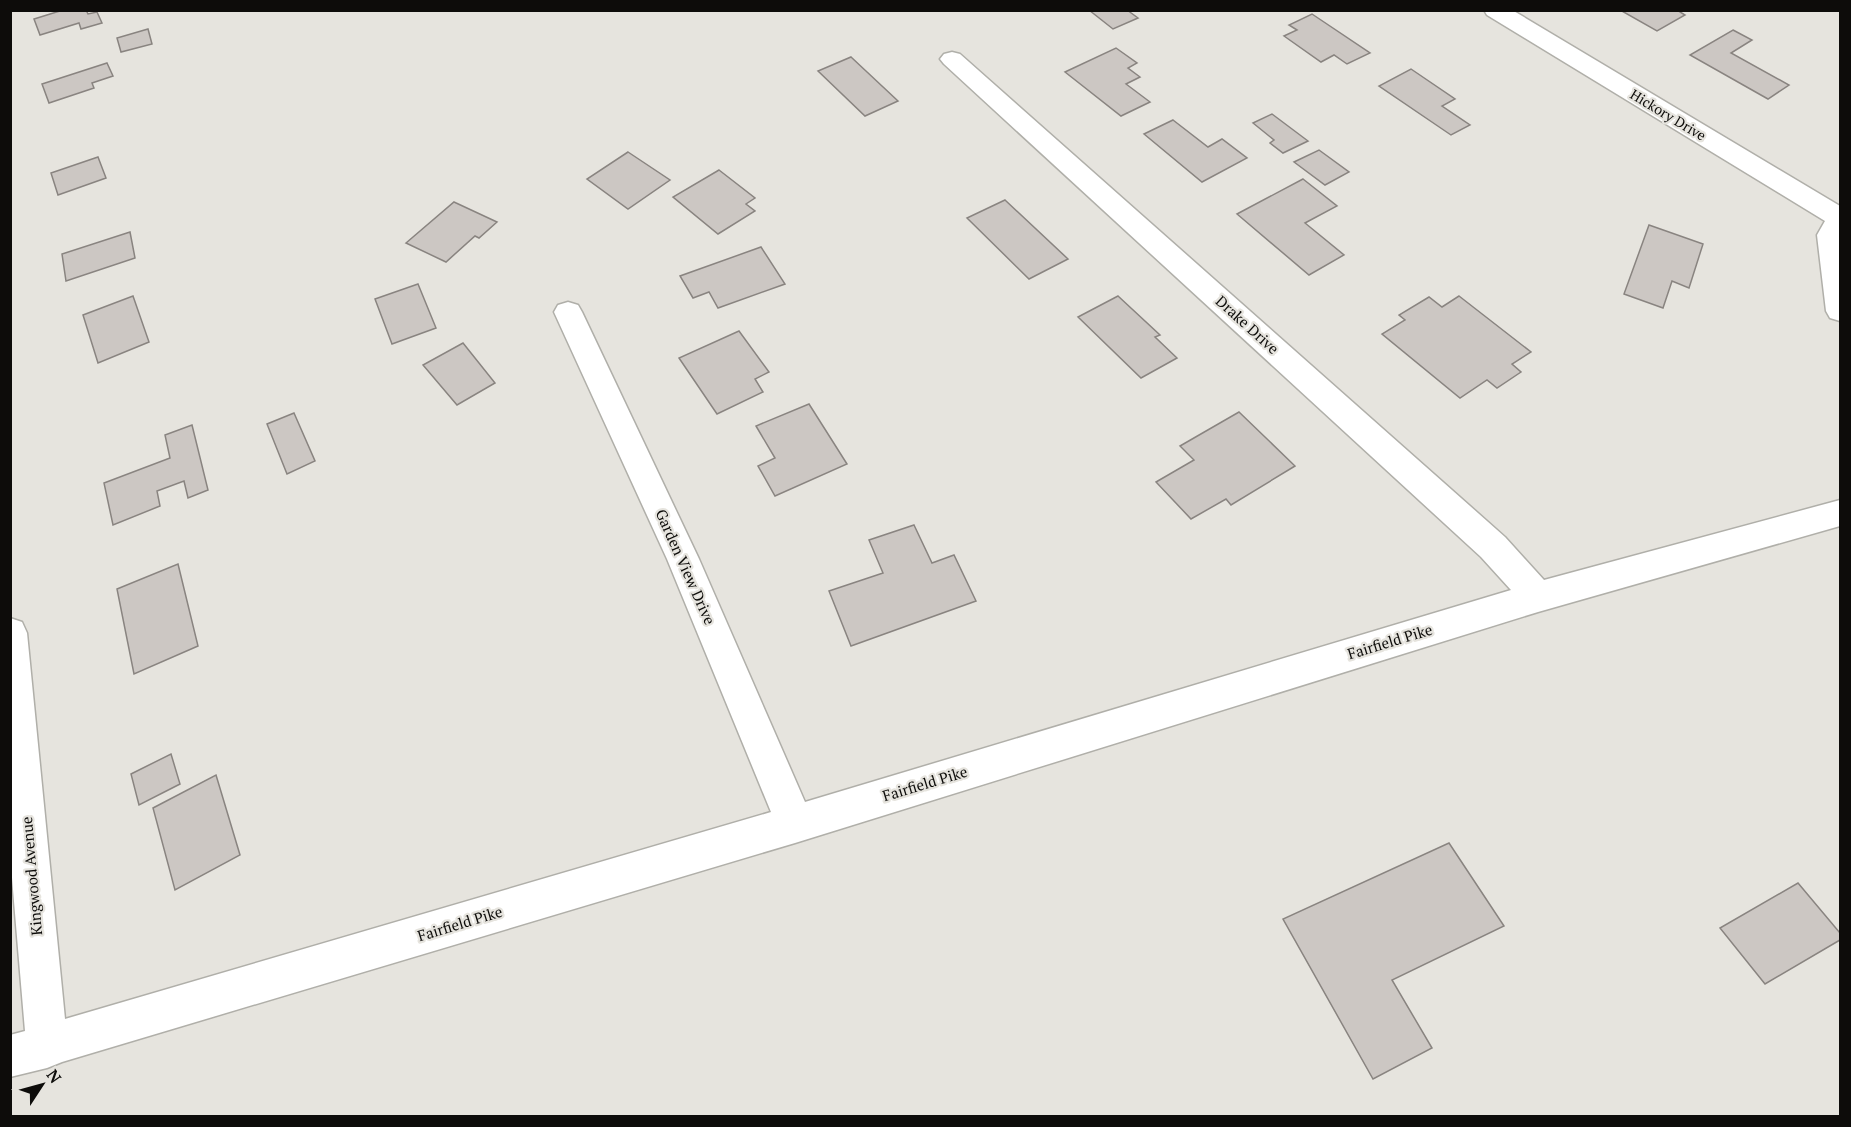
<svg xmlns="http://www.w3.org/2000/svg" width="1851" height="1127" font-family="'PT Serif',serif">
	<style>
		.building { fill: #ccc7c3; stroke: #898480; stroke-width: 1.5 }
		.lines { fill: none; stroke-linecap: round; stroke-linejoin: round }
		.minor-casing { stroke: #b0afa9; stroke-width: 3 }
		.minor { fill: #fff; fill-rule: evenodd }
		.labels { text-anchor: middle; stroke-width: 4.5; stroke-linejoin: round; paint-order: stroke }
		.far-street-label { font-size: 14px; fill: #0d0c0a; stroke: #e6e4de }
		.street-label { font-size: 15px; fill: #0d0c0a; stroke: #e6e4de }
	</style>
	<rect width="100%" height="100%" fill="#e6e4de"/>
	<g class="building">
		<path d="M63 10H86L88 14 97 12 102 23 81 29 79 23 40 35 34 19Z"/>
		<path d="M1089 10H1127L1138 18 1113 29Z"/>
		<path d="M1620 10H1677L1685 15 1657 31Z"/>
		<path d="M1312 14 1370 53 1347 64 1334 55 1321 62 1284 36 1297 30 1289 25Z"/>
		<path d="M148 29 152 44 121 52 117 38Z"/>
		<path d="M1733 30 1752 40 1731 53 1789 85 1768 99 1690 55Z"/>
		<path d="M1116 48 1137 63 1128 68 1140 77 1126 84 1150 102 1121 116 1065 72Z"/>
		<path d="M851 57 898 101 865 116 818 71Z"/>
		<path d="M107 63 113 76 92 83 94 88 49 103 42 84Z"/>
		<path d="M1411 69 1455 99 1442 106 1470 125 1451 135 1379 86Z"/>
		<path d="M1272 114 1308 141 1283 153 1270 143 1274 140 1253 123Z"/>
		<path d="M1173 120 1208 147 1222 139 1247 158 1202 182 1144 134Z"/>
		<path d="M1319 150 1349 172 1325 185 1294 162Z"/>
		<path d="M628 152 670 180 628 209 587 179Z"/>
		<path d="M98 157 106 178 58 195 51 173Z"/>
		<path d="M719 170 755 198 746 204 755 211 718 234 673 197Z"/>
		<path d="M1303 179 1337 206 1305 223 1344 255 1309 275 1237 214Z"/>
		<path d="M1005 200 1068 259 1029 279 967 218Z"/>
		<path d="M454 202 497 222 479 238 475 236 446 262 406 243Z"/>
		<path d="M1649 225 1703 244 1689 288 1672 281 1663 308 1624 294Z"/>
		<path d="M130 232 135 258 66 281 62 254Z"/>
		<path d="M761 247 785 284 718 308 709 292 693 298 680 276Z"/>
		<path d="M418 284 436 328 392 344 375 299Z"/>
		<path d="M133 296 149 342 98 363 83 315Z"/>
		<path d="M1118 296 1160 335 1155 337 1177 358 1141 378 1078 317Z"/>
		<path d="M1459 296 1531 352 1512 364 1521 372 1497 388 1487 380 1460 398 1382 334 1405 320 1399 315 1429 297 1442 307Z"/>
		<path d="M739 331 769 372 755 379 763 392 717 414 679 358Z"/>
		<path d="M463 343 495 383 457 405 423 365Z"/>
		<path d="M809 404 847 464 775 496 758 466 775 458 756 426Z"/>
		<path d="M1239 412 1295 466 1231 505 1226 499 1191 519 1156 482 1194 460 1180 446Z"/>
		<path d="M294 413 315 461 287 474 267 424Z"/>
		<path d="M192 425 208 490 188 498 184 481 157 491 160 506 113 525 104 483 170 458 165 435Z"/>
		<path d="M914 525 932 563 954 555 976 601 851 646 829 591 883 573 869 540Z"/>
		<path d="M178 564 198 646 134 674 117 589Z"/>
		<path d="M171 754 180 784 139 805 131 774Z"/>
		<path d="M216 775 240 855 175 890 153 808Z"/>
		<path d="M1449 843 1504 926 1392 980 1432 1048 1373 1079 1283 919Z"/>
		<path d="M1798 883 1840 933V940L1765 984 1720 928Z"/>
	</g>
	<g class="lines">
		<defs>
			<g id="minor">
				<path d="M1484 10H1512L1840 206V321L1830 318 1826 311 1817 235 1825 221 1487 15Z"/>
				<path d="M952 52 960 54 1505 537 1544 580 1840 500V526L1538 612 795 843 62 1062 47 1068 10 1077V1035L25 1031 10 854V618L22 622 27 633 65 1019 771 812 667 559 554 312 558 305 568 302 578 305 582 312 699 559 805 802 1511 590 1481 557 944 64 940 59 944 54Z"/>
			</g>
		</defs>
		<use href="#minor" class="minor-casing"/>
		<use href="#minor" class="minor"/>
	</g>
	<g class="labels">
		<g class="far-street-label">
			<text transform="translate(1668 115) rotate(31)" y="5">Hickory Drive</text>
		</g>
		<g class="street-label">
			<text transform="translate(1247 325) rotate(42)" y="5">Drake Drive</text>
			<text transform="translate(685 567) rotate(66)" y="5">Garden View Drive</text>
			<text transform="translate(1390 642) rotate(-17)" y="5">Fairfield Pike</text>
			<text transform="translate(925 784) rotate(-17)" y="5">Fairfield Pike</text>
			<text transform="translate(32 876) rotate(-95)" y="5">Kingwood Avenue</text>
			<text transform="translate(460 924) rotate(-17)" y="5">Fairfield Pike</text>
		</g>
	</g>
	<rect width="1851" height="1127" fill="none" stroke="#0d0c0a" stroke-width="24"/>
	<g transform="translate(42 1085) rotate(54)" stroke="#e6e4de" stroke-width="4.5" paint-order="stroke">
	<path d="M0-4.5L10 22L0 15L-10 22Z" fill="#0d0c0a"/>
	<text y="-9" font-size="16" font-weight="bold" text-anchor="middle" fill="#0d0c0a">N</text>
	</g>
</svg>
